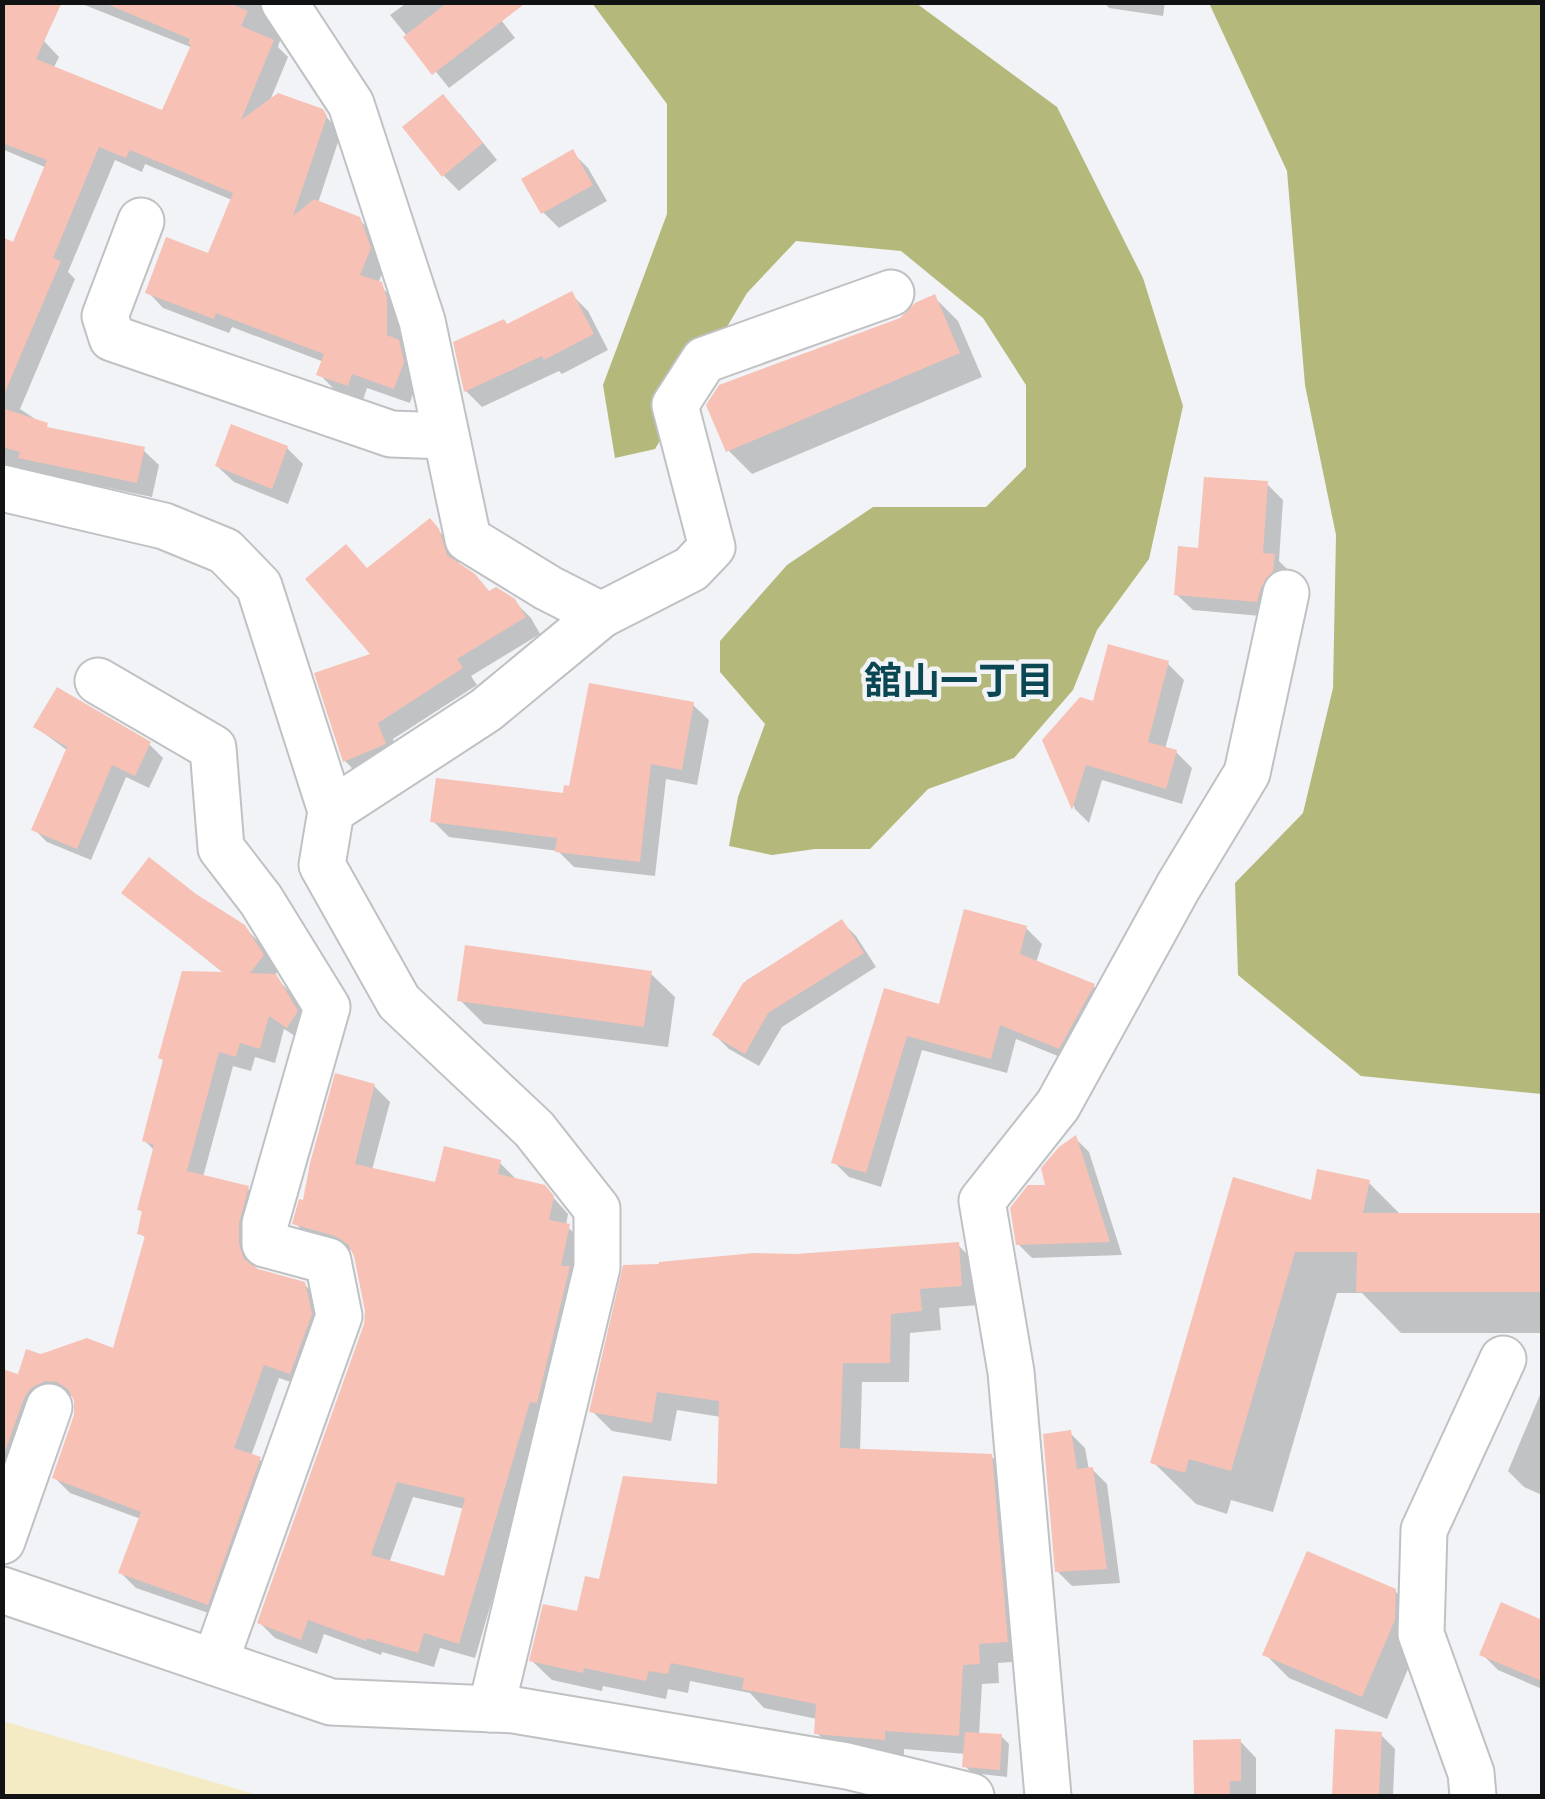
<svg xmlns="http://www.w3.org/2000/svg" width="1545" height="1799" font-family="'PT Sans Narrow','Noto Sans JP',sans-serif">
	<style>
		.forest { fill: #b4b97b }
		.sand { fill: #f4eac4 }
		.shadow { fill: #0003; fill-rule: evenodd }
		.building { fill: #f8c1b5; fill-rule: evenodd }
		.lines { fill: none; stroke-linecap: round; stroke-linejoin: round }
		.minor-casing { stroke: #bfc1c3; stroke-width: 49 }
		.minor { stroke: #fff; stroke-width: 45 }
		.labels { text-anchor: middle; stroke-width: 9; stroke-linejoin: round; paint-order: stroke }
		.neighbourhood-label { font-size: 38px; font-weight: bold; fill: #0b4753; stroke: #f1f3f6 }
	</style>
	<rect width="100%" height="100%" fill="#f1f3f6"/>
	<g class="forest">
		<path d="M592 3H916L1057 107 1143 278 1183 406 1149 559 1097 630 1073 690 1014 758 928 789 870 849H815L772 855 729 846 738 797 765 724 720 672V641L787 565 873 507H986L1026 467V385L983 318 901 251 796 241 747 293 655 449 615 458 603 385 667 214V104Z"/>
		<path d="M1209 3H1542V1094L1361 1076 1238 975 1235 883 1303 813 1333 688 1336 535 1305 385 1287 171Z"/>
	</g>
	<path class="sand" d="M3 1721 261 1796H3Z"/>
	<g class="shadow">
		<path d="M77 2H279L272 22 280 40 278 47 288 57 269 103 322 112 341 133 318 203 359 219 375 236 385 265 378 284 396 301 402 317V346L414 358 418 378 410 403 367 388 363 400 335 390 319 374 324 362 232 327 229 333 163 308 148 292 209 256 232 200 145 164 142 172 115 160 68 272 75 279 20 409 52 430 143 450 159 465 152 497 51 476 49 480 2 482V262L14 245 47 168 2 149V105L44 41 59 57 53 69 164 114 193 48Z"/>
		<path d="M408 2H487L515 38 449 88 390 15Z"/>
		<path d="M1104 2H1165L1163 16 1109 8Z"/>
		<path d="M459 113 497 160 459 191 444 176Z"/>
		<path d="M572 152 588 168 607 201 559 228 543 212Z"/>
		<path d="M572 295 588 311 608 350 562 374 559 371 482 407 466 391 456 343 508 326Z"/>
		<path d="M934 297 958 321 982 377 752 474 728 450Z"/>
		<path d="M287 448 303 464 288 504 234 482 217 466Z"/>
		<path d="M1267 484 1283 500 1279 561 1290 572 1273 617 1193 610 1176 594 1201 550Z"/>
		<path d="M430 521 454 548 460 567 491 593 514 601 531 618 540 634 471 676 477 685 393 739 400 760 361 777 345 761 375 655 368 571Z"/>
		<path d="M1167 663 1184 680 1165 749 1176 752 1192 768 1182 804 1102 780 1089 823 1075 809 1045 740 1094 704Z"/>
		<path d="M693 705 709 720 697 785 666 779 655 876 574 867 558 851 449 837 433 821 565 796Z"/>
		<path d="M36 727 149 744 163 758 149 788 126 777 91 860 47 842 34 829 68 751Z"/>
		<path d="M195 896 244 927 260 943 278 971 274 976 291 993 312 1027 303 1041 284 1029 275 1063 255 1057 251 1071 233 1066 203 1177 247 1188 262 1203 253 1261 256 1271 304 1284 320 1300 305 1387 279 1378 251 1456 259 1459 274 1474 223 1618 136 1588 121 1573 141 1519 70 1493 55 1478 76 1416 75 1396H59L2 1517V1372L19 1378 41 1356 114 1351 147 1239 140 1233 144 1213 140 1210 155 1151 145 1141 226 975 130 897Z"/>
		<path d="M842 922 856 936 876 967 782 1027 759 1066 729 1049 715 1035 747 980Z"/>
		<path d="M1026 928 1042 944 1036 963 1093 986 1109 1001 1075 1063 1016 1039 1007 1073 922 1050 881 1187 849 1177 834 1162 886 991 940 1007Z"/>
		<path d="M650 973 675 997 668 1047 484 1024 460 1000Z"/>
		<path d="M374 1086 390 1102 372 1170 436 1185 500 1163 516 1179 544 1187 568 1214 566 1226 585 1242 546 1416 475 1658 440 1648 434 1667 382 1652 381 1655 324 1634 317 1654 275 1638 260 1623 366 1324 367 1311 354 1251 311 1239 295 1223ZM413 1497 465 1509 445 1579 389 1563Z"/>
		<path d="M1075 1138 1089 1152 1122 1255 1032 1258 1018 1244Z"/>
		<path d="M1369 1183 1401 1215 1542 1216V1333H1401L1362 1293H1337L1273 1512 1231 1500 1227 1514 1196 1504 1153 1462 1312 1203Z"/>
		<path d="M958 1245 978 1265 980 1305 939 1308 941 1330 910 1333 909 1382H862L860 1452 991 1456 1011 1476 1027 1661 998 1663 999 1683 982 1684 979 1735 1001 1736 1009 1744 1007 1777 972 1773 965 1766 966 1754 904 1749V1758L837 1753 817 1733V1719L764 1708 750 1693 690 1681 688 1693 668 1689 666 1699 603 1686 602 1691 552 1680 532 1661 578 1614 601 1582 719 1487 721 1417 677 1410 671 1441 612 1431 592 1411 796 1257Z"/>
		<path d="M1542 1390V1495L1524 1487 1508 1471Z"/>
		<path d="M1070 1433 1085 1448 1089 1470 1092 1469 1107 1484 1120 1583 1072 1586 1057 1571Z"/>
		<path d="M1395 1591 1419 1615 1418 1645 1387 1719 1289 1678 1265 1654Z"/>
		<path d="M1502 1605 1542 1622V1689L1498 1670 1482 1654Z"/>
		<path d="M1337 1732 1381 1735 1395 1749 1393 1796H1334Z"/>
		<path d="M1240 1741 1256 1758V1796H1196L1195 1742Z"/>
	</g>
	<g class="building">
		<path d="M2 2H62L36 59 162 110 191 45 188 44 190 39 102 2H227L248 11 241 26 274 40 241 120 278 93 323 109 327 116 293 216 314 199 360 217 371 248 360 275 382 282 387 299V335L399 340 404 362 394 389 352 374 348 386 316 375 324 354 216 313 214 319 145 293 166 237 208 253 233 193 130 150 126 158 99 147 53 258 61 261 2 399V237L13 242 47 160 2 143Z"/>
		<path d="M448 2H527L432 75 403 37Z"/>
		<path d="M443 94 483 143 442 177 402 127Z"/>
		<path d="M573 149 593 185 541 214 521 179Z"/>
		<path d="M572 291 594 334 544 360 542 356 464 392 453 342 504 319 507 324Z"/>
		<path d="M935 294 960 353 726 452 706 405 719 385 900 318 915 303Z"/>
		<path d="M2 408 48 423 47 427 145 447 137 483 18 458 20 452 2 447Z"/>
		<path d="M231 424 288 446 272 489 215 466Z"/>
		<path d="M1204 477 1268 481 1263 553 1275 554 1273 571 1261 587 1257 602 1174 595 1178 546 1198 548Z"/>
		<path d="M430 518 439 529 447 555 475 574 489 591 496 587 515 599 526 617 457 659 463 668 378 723 386 744 343 762 314 673 370 654 305 579 346 544 367 568Z"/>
		<path d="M1108 644 1169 661 1148 742 1177 750 1166 789 1086 765 1072 810 1042 740 1080 697 1093 701Z"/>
		<path d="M589 683 694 702 682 770 651 764 640 862 555 852 557 838 430 822 436 778 563 793 564 785 569 786Z"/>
		<path d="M57 687 151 742 135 776 112 765 77 849 31 830 67 747 33 727Z"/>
		<path d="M149 857 196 894 245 925 264 955 250 973 276 974 298 1011 287 1028 269 1016 260 1049 240 1043 236 1057 219 1052 187 1171 249 1186 239 1223V1244L244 1259 258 1269 305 1282 312 1314 290 1374 264 1365 234 1448 261 1457 208 1605 118 1573 141 1512 52 1478 74 1415V1401L68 1389 57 1382 45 1381 31 1388 24 1398 2 1460V1369L18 1374 26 1349 41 1354 87 1338 113 1348 145 1236 137 1234 142 1211 137 1210 154 1145 142 1141 163 1060 158 1058 182 971 223 972 121 893Z"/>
		<path d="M964 909 1027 926 1020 954 1095 984 1059 1049 1000 1025 991 1059 907 1036 866 1173 831 1163 884 988 939 1004Z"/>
		<path d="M842 919 864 953 768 1013 745 1054 712 1035 743 983Z"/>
		<path d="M465 945 652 971 644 1027 457 1001Z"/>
		<path d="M335 1073 375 1084 355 1164 435 1182 444 1146 501 1160 498 1174 545 1185 554 1196 549 1220 570 1224 561 1266H570L537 1403 530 1402 459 1644 424 1633 418 1653 367 1638 366 1641 308 1620 301 1640 257 1623 364 1324 365 1311 354 1256 348 1244 335 1236 292 1224 299 1199 303 1200 310 1163ZM397 1482 465 1498 444 1576 371 1555Z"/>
		<path d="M1076 1135 1110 1242 1016 1245 1010 1208 1028 1185H1045L1041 1168 1059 1147Z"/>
		<path d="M1317 1169 1370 1180 1363 1213H1542V1292H1356L1357 1252H1295L1231 1471 1189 1459 1185 1473 1150 1463 1233 1177 1311 1200Z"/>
		<path d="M959 1242 962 1286 920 1289 922 1311 891 1314 890 1363H843L840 1448 992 1454 1008 1642 979 1644 980 1664 963 1665 959 1736 885 1731V1740L814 1734 816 1704 742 1689 744 1678 671 1663 668 1674 649 1671 646 1681 584 1668 583 1673 529 1661 543 1604 577 1611 585 1576 599 1579 623 1476 717 1484 719 1401 657 1392 652 1423 589 1412 623 1265 659 1264V1262L754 1253 796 1254Z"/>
		<path d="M1071 1430 1077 1469 1093 1467 1107 1569 1055 1572 1043 1434Z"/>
		<path d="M1307 1551 1396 1589 1395 1620 1362 1697 1262 1655Z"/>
		<path d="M1501 1602 1542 1620V1681L1479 1655Z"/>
		<path d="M1335 1729 1382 1732 1379 1796H1332Z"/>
		<path d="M965 1732 1002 1734 1000 1770 962 1767Z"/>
		<path d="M1241 1739V1781H1230V1796H1194L1193 1740Z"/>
	</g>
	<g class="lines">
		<defs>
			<g id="minor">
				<path d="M284 2 351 104 422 321 468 539 548 588 601 615 691 569 712 547 675 405 704 360 891 293"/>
				<path d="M141 221 105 316 112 338 391 434 446 436"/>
				<path d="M2 488 164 526 225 551 259 586 331 811"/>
				<path d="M98 681 213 748 221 848 261 900 327 1007 265 1224V1244L328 1261 339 1316 215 1662"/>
				<path d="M2 1541 49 1407"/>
				<path d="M2 1590 331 1702 514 1710 847 1766 971 1796"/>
				<path d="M491 1709 597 1267V1209L534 1129 399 1002 322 865 331 811 486 710 601 615"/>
				<path d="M1048 1796 1011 1372 982 1201 1058 1105 1178 887 1247 773 1286 593"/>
				<path d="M1473 1796 1471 1773 1421 1634 1424 1530 1503 1359"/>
			</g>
		</defs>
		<use href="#minor" class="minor-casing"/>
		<use href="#minor" class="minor"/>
	</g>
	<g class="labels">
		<g class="neighbourhood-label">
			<text x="959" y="694">舘山一丁目</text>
		</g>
	</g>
	<rect width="1545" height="1799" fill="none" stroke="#111213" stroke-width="10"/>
</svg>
